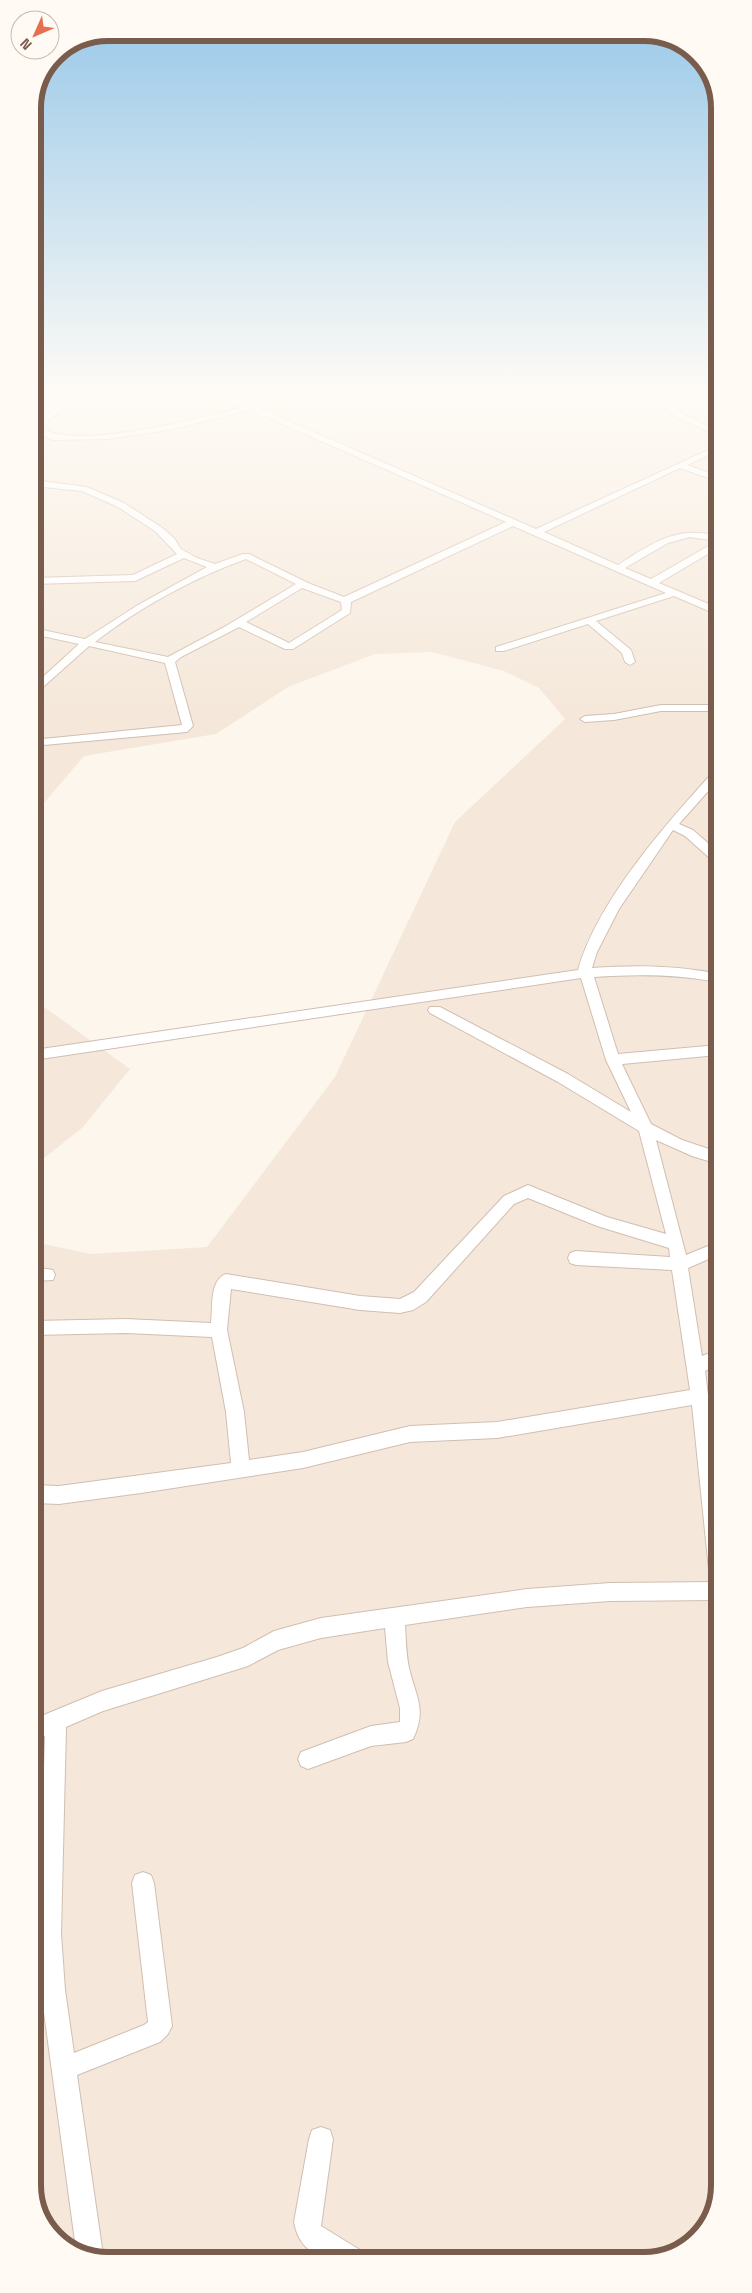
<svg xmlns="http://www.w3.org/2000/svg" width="752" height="2293" font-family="'Space Grotesk',sans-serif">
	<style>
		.residential { fill: #f5e8da }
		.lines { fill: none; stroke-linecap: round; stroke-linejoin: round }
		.minor-casing { stroke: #d1beb0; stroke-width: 2 }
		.minor { fill: #fff; fill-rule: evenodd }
		.rim { fill: none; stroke: #7a5c4d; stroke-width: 6 }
	</style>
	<rect width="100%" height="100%" fill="#fdf6ec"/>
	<g class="residential">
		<path d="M33 390H717L719 2185 704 2231 663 2258 103 2260 59 2242 35 2204 34 1242 91 1254 207 1247 335 1077 455 822 565 719 539 688 504 671 432 652 375 654 288 687 216 734 84 756 33 816Z"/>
		<path d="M34 1004H40L130 1069 82 1128 34 1166Z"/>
	</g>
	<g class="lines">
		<defs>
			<g id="minor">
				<path d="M60 390H70L66 393 61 412 50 418 43 429C81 450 200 418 243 407L207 390H217L536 529 717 446V451L687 465 717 476V481L680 468 544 532 618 565C651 544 676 525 718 536V548L659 583 718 608V615L674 596 596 621 631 650 635 662 630 665 625 662 622 653 588 624 504 651H496V647L666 593 513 526 351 602 350 613 293 649H285L239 627 181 657 175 662 193 726 187 732 33 746V740L182 725 165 663 89 646 33 696V686L79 644 33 634V628L85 639 138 605 207 567 184 558 135 581 33 584V578L133 575 177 554 155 531 118 507 82 491 33 486V480L87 487 124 503 161 527 174 538 181 549 197 558 215 564 243 554H249L308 583 344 597 506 522 250 410 174 429 107 439 53 440 38 433H33V429L36 428 44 414 53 411ZM690 537 717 541 651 579 625 568 668 543ZM246 559 296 584 226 626 168 657 95 642C139 608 193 578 246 559ZM302 588 341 602 342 610 289 643 246 622Z"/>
				<path d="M646 390H654L681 413 717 430V435L675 417Z"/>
				<path d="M661 705H718V711H661L614 720 585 722 580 719 585 716 614 714Z"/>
				<path d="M718 770V780L679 824 693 830 718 852V863L714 862 685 836 673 830 619 909 597 952 592 968C635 965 676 965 718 974V982C676 974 636 974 594 977L618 1054 718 1045V1055L622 1064 651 1124 682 1140 718 1152V1164L692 1156 656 1140 686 1255 718 1242V1255L688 1268 702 1356 718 1350 719 1365 705 1371 719 1483V1579L712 1577 709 1570 692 1405 497 1438 410 1442 303 1468 141 1493 59 1504 34 1503V1485L59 1486 231 1463 226 1412 212 1337 126 1333 34 1335V1321L126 1319 211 1323C213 1308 209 1280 226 1274L360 1296 400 1299 414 1292 504 1196 528 1185 607 1217 666 1234 639 1131 558 1082 430 1013 428 1010 430 1007H440L568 1074 631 1112 606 1060 581 978 34 1060V1050L578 970C598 900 666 824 714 771ZM528 1198 597 1226 669 1248 670 1257 576 1251 570 1253 568 1258 570 1263 576 1265 672 1270 690 1390 497 1422 410 1426 303 1452 249 1460 244 1412 227 1330 231 1289 360 1310 400 1313 413 1310 426 1302 514 1204Z"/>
				<path d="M34 1267 53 1270 55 1275 53 1280 34 1281Z"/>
				<path d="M719 1582V1600L610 1601 527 1607 405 1625C406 1640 406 1654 409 1668 416 1697 427 1710 413 1739L406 1742 371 1746 308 1769 301 1766 298 1759 301 1752 371 1726 400 1722V1708L388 1662 385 1628 321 1638 278 1650 248 1666 103 1711 66 1727 61 1934 65 1990 74 2053 144 2025 148 2022 132 1883 135 1875 143 1872 151 1875 154 1883 172 2026 168 2034 160 2042 77 2075 103 2255 101 2260 76 2249 41 1990 39 1934 45 1736 34 1740V1719L102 1691 217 1657 243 1648 274 1631 321 1618 527 1589 610 1583Z"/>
				<path d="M321 2127 330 2130 333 2139 321 2226 360 2250 364 2259C332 2259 301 2261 294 2222L309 2139 312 2130Z"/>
			</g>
		</defs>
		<use href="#minor" class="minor-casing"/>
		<use href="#minor" class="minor"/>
	</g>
	<linearGradient id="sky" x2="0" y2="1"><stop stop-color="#97c7e8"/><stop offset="0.55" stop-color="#fefbf6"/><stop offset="1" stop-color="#fefbf6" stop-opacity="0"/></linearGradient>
	<rect width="752" height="711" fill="url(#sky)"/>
	<path d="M0 0H752V2293H0ZM108 41H644A67 67 0 0 1 711 108V2185A67 67 0 0 1 644 2252H108A67 67 0 0 1 41 2185V108A67 67 0 0 1 108 41Z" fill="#fffaf3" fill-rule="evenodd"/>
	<path class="rim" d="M108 41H644A67 67 0 0 1 711 108V2185A67 67 0 0 1 644 2252H108A67 67 0 0 1 41 2185V108A67 67 0 0 1 108 41Z"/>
	<g transform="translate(35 35) rotate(225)"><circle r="24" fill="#fffaf3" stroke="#cabbb1"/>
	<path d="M0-4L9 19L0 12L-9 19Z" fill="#e76f51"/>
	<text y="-8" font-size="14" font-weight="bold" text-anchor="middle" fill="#7a5c4d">N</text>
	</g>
</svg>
